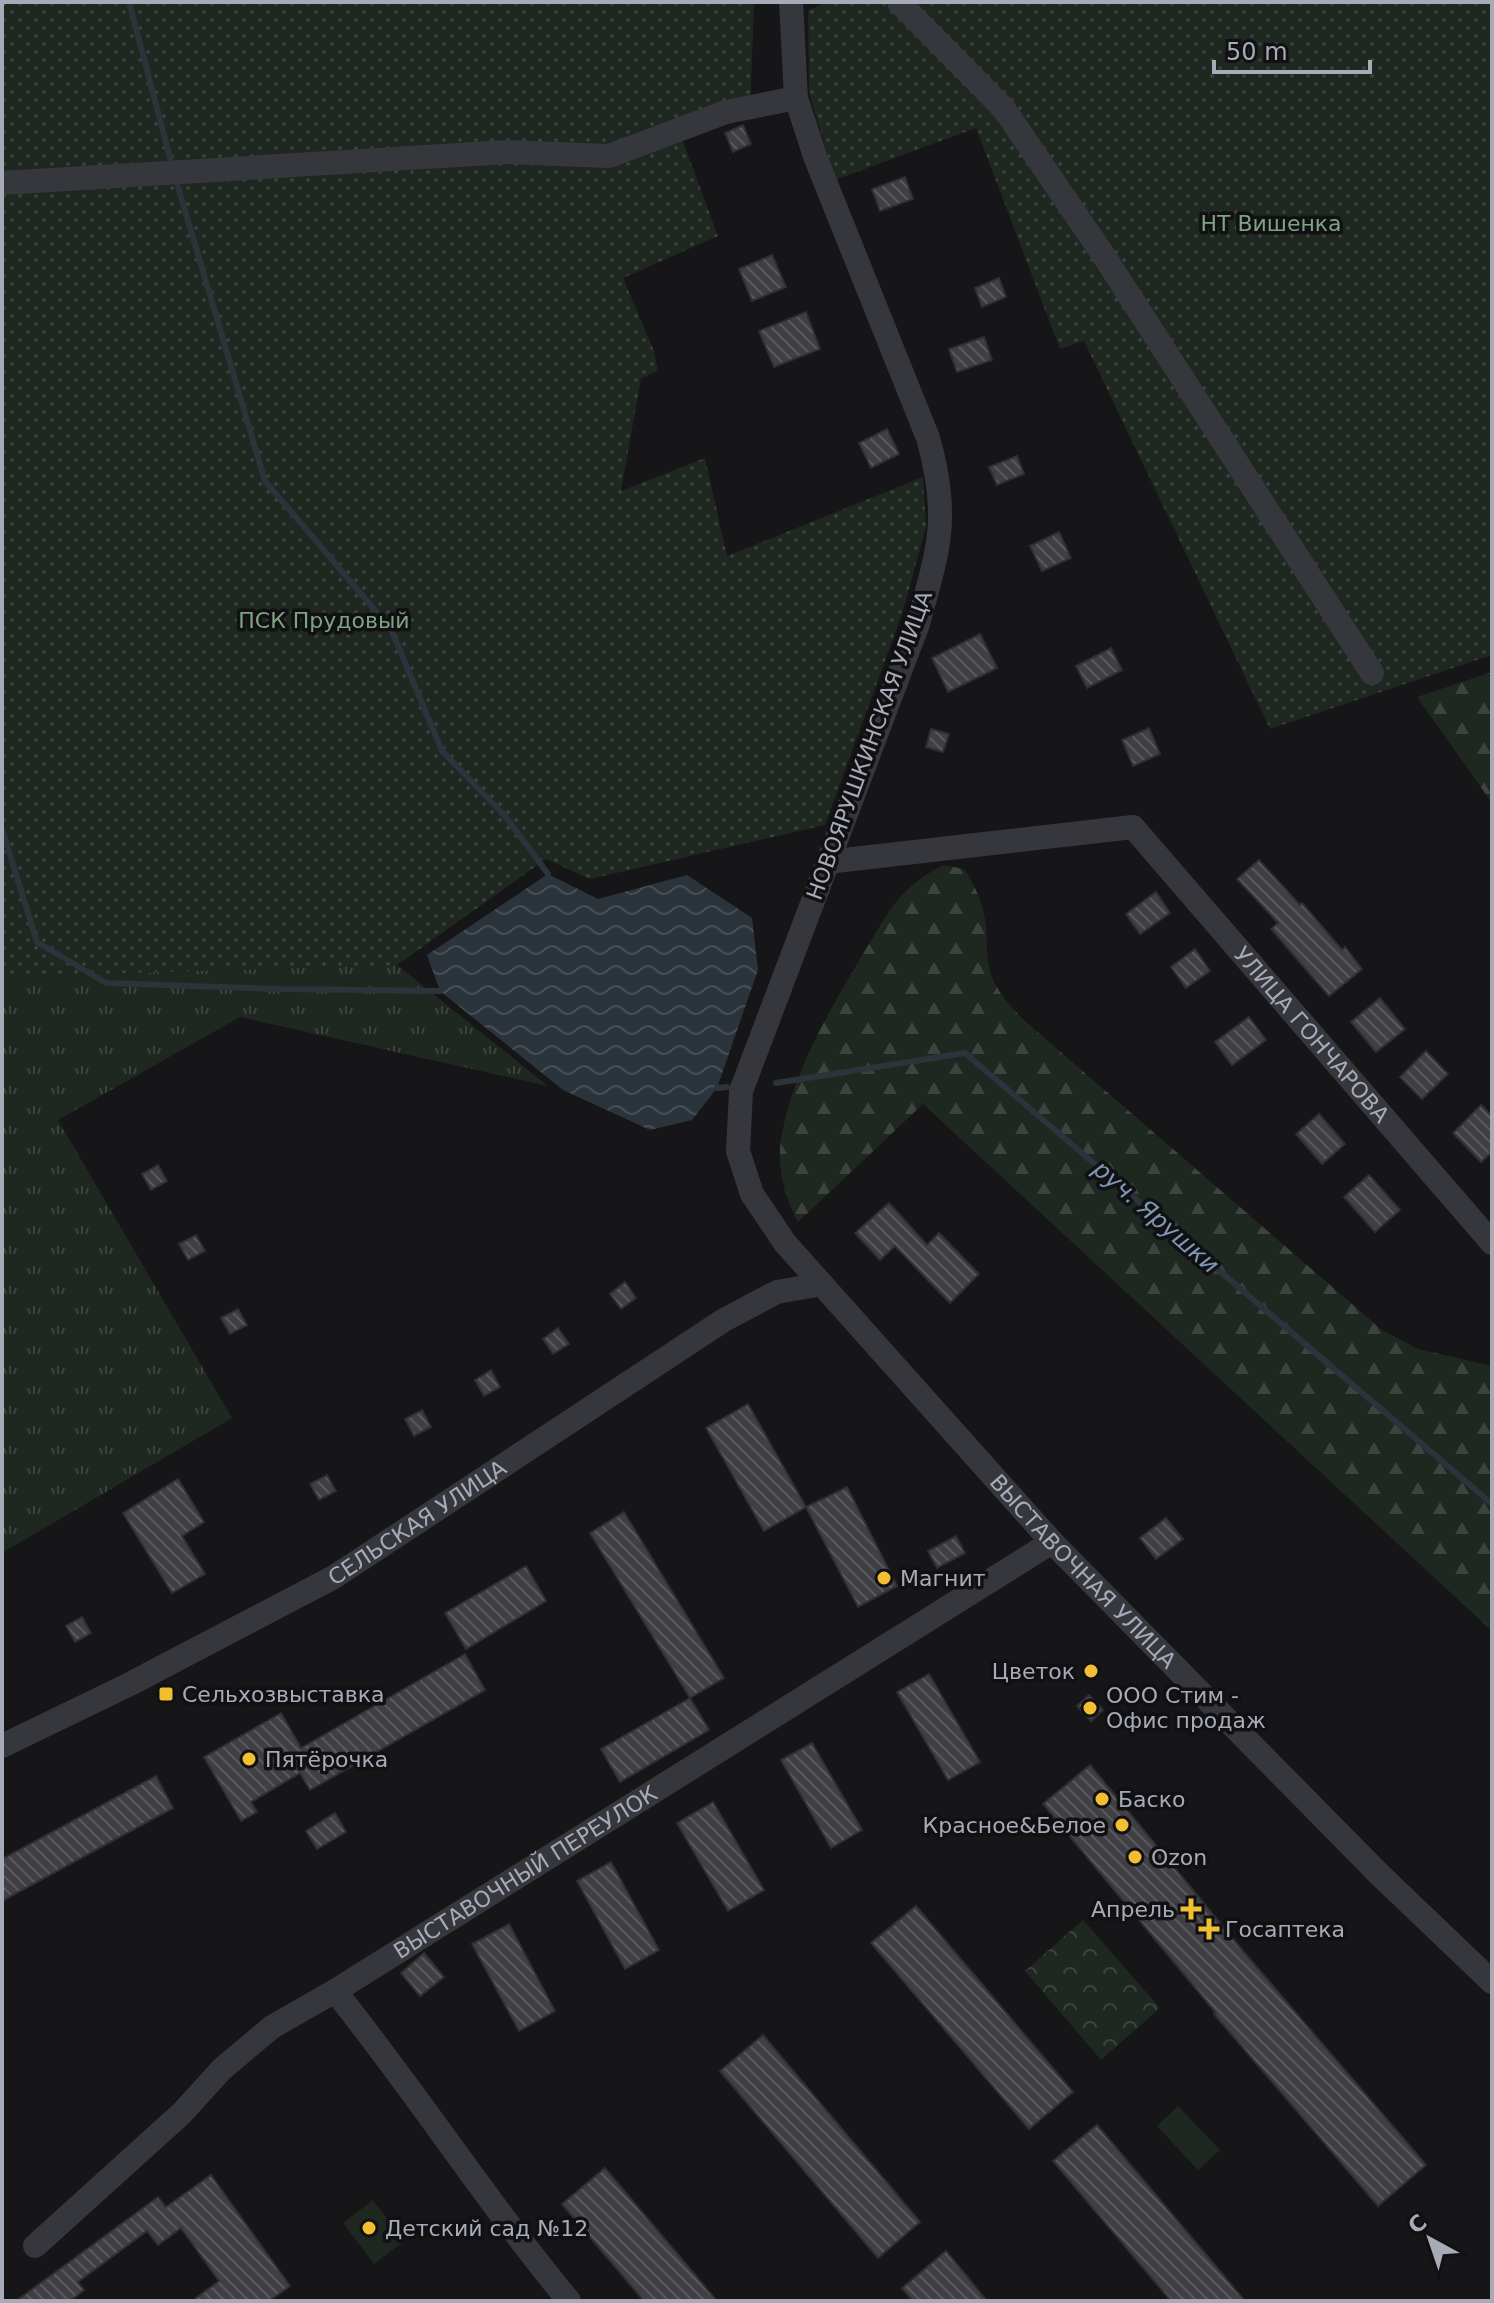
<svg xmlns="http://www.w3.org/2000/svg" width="1494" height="2303" font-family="'DejaVu Sans',sans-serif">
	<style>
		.grass { fill: url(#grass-tufts) }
		.forest { fill: url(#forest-firs) }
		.park { fill: url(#park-crowns) }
		.garden { fill: url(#garden-dots) }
		.pitch { fill: #1f2721 }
		.water { fill: url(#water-waves) }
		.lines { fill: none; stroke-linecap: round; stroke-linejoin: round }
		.stream { stroke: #2b333b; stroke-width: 6 }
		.building { fill: url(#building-back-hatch); stroke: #302f33; stroke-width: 2 }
		.minor { stroke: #36373c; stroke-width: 24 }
		.poi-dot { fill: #f2bf33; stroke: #111012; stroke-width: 3 }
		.labels { text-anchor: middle; stroke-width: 7; stroke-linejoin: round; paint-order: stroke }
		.park-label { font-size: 22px; fill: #7ea383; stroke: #111012 }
		.street-label { font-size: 22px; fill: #a7abb8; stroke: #111012 }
		.poi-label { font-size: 22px; fill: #a7abb8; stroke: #111012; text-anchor: start }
		.water-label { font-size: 24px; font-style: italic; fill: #7e97b3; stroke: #111012 }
	</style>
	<defs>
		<pattern id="grass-tufts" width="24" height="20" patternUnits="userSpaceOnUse" patternTransform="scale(2)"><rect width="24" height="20" fill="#1f2721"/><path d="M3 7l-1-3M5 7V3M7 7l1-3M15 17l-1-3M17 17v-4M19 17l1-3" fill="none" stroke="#3d443f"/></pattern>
		<pattern id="forest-firs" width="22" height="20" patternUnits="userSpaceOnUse" patternTransform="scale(2)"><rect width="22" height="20" fill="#1f2721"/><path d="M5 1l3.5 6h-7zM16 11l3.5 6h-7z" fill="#3d443f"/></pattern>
		<pattern id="park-crowns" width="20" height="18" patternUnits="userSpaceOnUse" patternTransform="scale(2)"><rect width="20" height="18" fill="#1f2721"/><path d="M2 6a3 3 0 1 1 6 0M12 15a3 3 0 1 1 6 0" fill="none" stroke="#3d443f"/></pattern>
		<pattern id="garden-dots" width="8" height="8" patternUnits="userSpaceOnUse" patternTransform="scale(2)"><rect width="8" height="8" fill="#1f2721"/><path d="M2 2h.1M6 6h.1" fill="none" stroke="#3d443f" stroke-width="1.8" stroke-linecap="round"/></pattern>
		<pattern id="water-waves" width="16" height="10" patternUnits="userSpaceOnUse" patternTransform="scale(2)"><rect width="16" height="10" fill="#2b333b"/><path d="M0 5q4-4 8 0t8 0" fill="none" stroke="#474e55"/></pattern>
		<pattern id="building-back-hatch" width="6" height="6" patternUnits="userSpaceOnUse" patternTransform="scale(2)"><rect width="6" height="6" fill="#404044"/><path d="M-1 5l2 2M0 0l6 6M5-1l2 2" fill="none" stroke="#59595d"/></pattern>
	</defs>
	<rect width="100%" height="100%" fill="#161517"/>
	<path class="grass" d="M397 965 548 1086 240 1017 58 1120 232 1418 2 1553V977Z"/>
	<g class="forest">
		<path d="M1492 672V803L1417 697Z"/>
		<path d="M944 865 964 869C976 887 984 905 986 927 987 945 986 965 994 982 1004 1001 1018 1015 1034 1029L1382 1330 1418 1349 1492 1366V1631L923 1104 798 1222C783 1194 776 1165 782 1133 795 1067 832 1006 866 949 878 930 888 909 904 893 916 881 929 872 944 865Z"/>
	</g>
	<path class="park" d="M1083 1920 1160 2008 1101 2060 1025 1971Z"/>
	<g class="garden">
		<path d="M2 2H754L750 115 682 139 718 236 623 278 654 351 658 371 641 378 621 491 705 458 727 556 923 477 926 527 902 614 825 825 590 879 546 859 397 965 2 977Z"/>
		<path d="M829 2H1492V655L1270 729 1084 341 1060 349 976 128 835 180 809 92 808 10Z"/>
	</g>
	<g class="pitch">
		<path d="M1178 2106 1220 2150 1198 2170 1157 2126Z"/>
		<path d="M373 2200 404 2241 374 2264 343 2223Z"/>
	</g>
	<path class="water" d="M548 874 598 899 687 875 752 918 758 970 717 1088 692 1120 650 1130 563 1090 440 991 427 955Z"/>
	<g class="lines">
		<g class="stream">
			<path d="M129 2 173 169"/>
			<path d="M176 180 265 481 391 629 442 751 506 817 548 874"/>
			<path d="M2 829 37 942 106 983 279 989 440 991"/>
			<path d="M776 1083 965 1053 1492 1504"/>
			<path d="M717 1088 727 1087"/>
		</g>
	</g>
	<g class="building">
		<path d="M743 125 751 144 733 152 725 133Z"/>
		<path d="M905 177 913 199 880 211 872 189Z"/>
		<path d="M772 255 786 287 752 301 739 269Z"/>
		<path d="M999 278 1006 297 982 307 975 288Z"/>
		<path d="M806 312 820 349 774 367 759 331Z"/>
		<path d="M984 337 992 360 957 372 949 349Z"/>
		<path d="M887 429 899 454 871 468 859 443Z"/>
		<path d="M1017 456 1024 474 997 485 989 467Z"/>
		<path d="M1059 532 1071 558 1042 571 1030 546Z"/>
		<path d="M980 634 997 668 948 692 932 658Z"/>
		<path d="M1111 648 1122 670 1087 688 1076 666Z"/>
		<path d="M1149 728 1160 754 1133 766 1122 740Z"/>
		<path d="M931 729 949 734 943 752 926 747Z"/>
		<path d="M1259 860 1300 905 1302 903 1342 950 1345 947 1362 969 1329 996 1271 929 1278 923 1237 879Z"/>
		<path d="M1156 892 1170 913 1140 934 1126 914Z"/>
		<path d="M1195 949 1210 971 1186 988 1171 967Z"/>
		<path d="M1380 998 1405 1029 1376 1052 1351 1022Z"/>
		<path d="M1249 1017 1266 1040 1232 1065 1215 1042Z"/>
		<path d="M1426 1051 1448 1074 1422 1099 1400 1077Z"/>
		<path d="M1481 1105 1492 1116V1152L1481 1162 1453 1133Z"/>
		<path d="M1319 1114 1345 1144 1322 1164 1296 1134Z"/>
		<path d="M158 1165 167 1181 151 1190 142 1174Z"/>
		<path d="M1369 1175 1400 1210 1375 1232 1344 1197Z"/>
		<path d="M889 1203 927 1245 939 1233 979 1274 950 1303 895 1246 880 1260 855 1233Z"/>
		<path d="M196 1235 205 1251 188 1260 179 1244Z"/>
		<path d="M625 1282 636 1298 621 1309 610 1294Z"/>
		<path d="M238 1309 247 1325 230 1334 221 1318Z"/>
		<path d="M558 1328 569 1344 553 1354 543 1339Z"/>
		<path d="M491 1370 500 1387 484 1396 475 1380Z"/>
		<path d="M748 1404 806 1507 764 1531 706 1428Z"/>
		<path d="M422 1410 431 1427 414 1436 405 1419Z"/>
		<path d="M327 1475 336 1491 319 1500 310 1484Z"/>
		<path d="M178 1479 204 1522 182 1536 205 1574 172 1593 123 1513Z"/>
		<path d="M847 1487 897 1586 858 1607 806 1507Z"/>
		<path d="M624 1512 724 1678 690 1698 590 1533Z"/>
		<path d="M1166 1518 1183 1539 1156 1559 1140 1538Z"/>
		<path d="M956 1536 965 1553 937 1568 928 1551Z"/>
		<path d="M526 1566 546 1601 466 1649 445 1613Z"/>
		<path d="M82 1617 91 1633 75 1642 66 1626Z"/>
		<path d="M465 1654 485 1690 310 1790 300 1773 251 1802 257 1812 241 1821 204 1757 281 1713 301 1748Z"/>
		<path d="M929 1674 980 1762 948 1780 897 1692Z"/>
		<path d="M1089 1695 1103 1710 1091 1721 1077 1706Z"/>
		<path d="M690 1698 709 1730 620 1782 601 1749Z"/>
		<path d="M812 1743 862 1830 831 1848 781 1760Z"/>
		<path d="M1090 1765 1243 1951 1426 2165 1378 2206 1214 2014 1216 2013 1043 1804Z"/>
		<path d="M156 1776 173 1808 2 1901V1859Z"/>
		<path d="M713 1802 764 1890 728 1911 677 1823Z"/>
		<path d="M335 1813 346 1832 317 1849 306 1831Z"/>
		<path d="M611 1862 659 1950 625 1969 577 1881Z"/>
		<path d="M916 1906 1073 2092 1029 2129 871 1943Z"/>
		<path d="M509 1924 555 2011 519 2031 472 1944Z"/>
		<path d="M424 1953 444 1977 420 1996 401 1973Z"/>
		<path d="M763 2035 920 2222 878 2258 720 2071Z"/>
		<path d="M1097 2125 1245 2301H1171L1053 2161Z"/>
		<path d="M605 2168 717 2301H644L562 2204Z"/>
		<path d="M211 2175 290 2286 269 2301H192L219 2281 181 2228 158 2245 147 2231 78 2282 84 2290 70 2301H16L158 2197 166 2207Z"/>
		<path d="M946 2251 987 2301H913L902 2288Z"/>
	</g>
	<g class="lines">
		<g class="minor">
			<path id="s1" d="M791 2 796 98 816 159 928 438C935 463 940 487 940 513 941 549 927 589 918 624L741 1091 738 1151 752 1194 785 1243 1052 1542 1379 1874 1492 1982"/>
			<path d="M899 2 1004 109 1102 253 1372 673"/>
			<path d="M2 183 507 152 609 156 726 112 796 98"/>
			<path id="s2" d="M827 862 1133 827 1492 1243"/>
			<path id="s3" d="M2 1746 130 1684 334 1577 724 1320 777 1292 822 1284"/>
			<path d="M335 1991C416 2092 486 2201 569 2301"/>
			<path id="s4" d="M35 2246 182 2113 222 2069 272 2027 335 1991 1052 1542"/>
		</g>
	</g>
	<g class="poi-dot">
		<circle cx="884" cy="1578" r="8"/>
		<circle cx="1091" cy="1671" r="8"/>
		<rect x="158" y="1686" width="16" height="16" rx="4"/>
		<circle cx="1090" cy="1708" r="8"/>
		<circle cx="249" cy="1759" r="8"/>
		<circle cx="1102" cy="1799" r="8"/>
		<circle cx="1122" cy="1825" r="8"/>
		<circle cx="1135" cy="1857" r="8"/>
		<path d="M1187 1897h8v8h8v8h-8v8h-8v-8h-8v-8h8z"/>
		<path d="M1205 1917h8v8h8v8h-8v8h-8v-8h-8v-8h8z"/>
		<circle cx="369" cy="2228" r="8"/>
	</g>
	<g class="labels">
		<g class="park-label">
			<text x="1271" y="231">НТ Вишенка</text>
			<text x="324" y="628">ПСК Прудовый</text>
		</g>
		<g class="street-label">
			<text transform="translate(869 745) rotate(-70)" y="8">НОВОЯРУШКИНСКАЯ УЛИЦА</text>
			<text dy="8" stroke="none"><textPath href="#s2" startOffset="582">УЛИЦА ГОНЧАРОВА</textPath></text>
			<text dy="8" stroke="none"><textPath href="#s3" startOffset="472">СЕЛЬСКАЯ УЛИЦА</textPath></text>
			<text dy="8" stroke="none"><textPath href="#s1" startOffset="1758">ВЫСТАВОЧНАЯ УЛИЦА</textPath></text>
			<text dy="8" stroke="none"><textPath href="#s4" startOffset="620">ВЫСТАВОЧНЫЙ ПЕРЕУЛОК</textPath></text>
		</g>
		<g class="poi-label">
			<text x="900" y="1586">Магнит</text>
			<text x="1075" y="1679" text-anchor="end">Цветок</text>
			<text x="182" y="1702">Сельхозвыставка</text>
			<text x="1106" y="1703">ООО Стим -<tspan x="1106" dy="25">Офис продаж</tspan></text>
			<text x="265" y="1767">Пятёрочка</text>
			<text x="1118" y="1807">Баско</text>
			<text x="1106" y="1833" text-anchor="end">Красное&amp;Белое</text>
			<text x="1151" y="1865">Ozon</text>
			<text x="1175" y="1917" text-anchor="end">Апрель</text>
			<text x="1225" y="1937">Госаптека</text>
			<text x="385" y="2236">Детский сад №12</text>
		</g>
		<g class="water-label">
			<text transform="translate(1156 1217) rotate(41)" y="8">руч. Ярушки</text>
		</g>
	</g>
	<rect width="1494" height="2303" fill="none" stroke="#a7abb8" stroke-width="8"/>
	<g transform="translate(1430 2239) rotate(320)" stroke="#111012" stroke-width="6" paint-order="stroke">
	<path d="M0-6L14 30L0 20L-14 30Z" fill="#a7abb8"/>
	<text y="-12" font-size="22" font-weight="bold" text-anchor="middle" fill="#a7abb8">С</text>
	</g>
	<path d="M1214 60v12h156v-12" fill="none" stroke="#a7abb8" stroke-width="4"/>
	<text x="1226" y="60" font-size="24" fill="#a7abb8" stroke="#111012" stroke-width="6" paint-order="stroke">50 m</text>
</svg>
